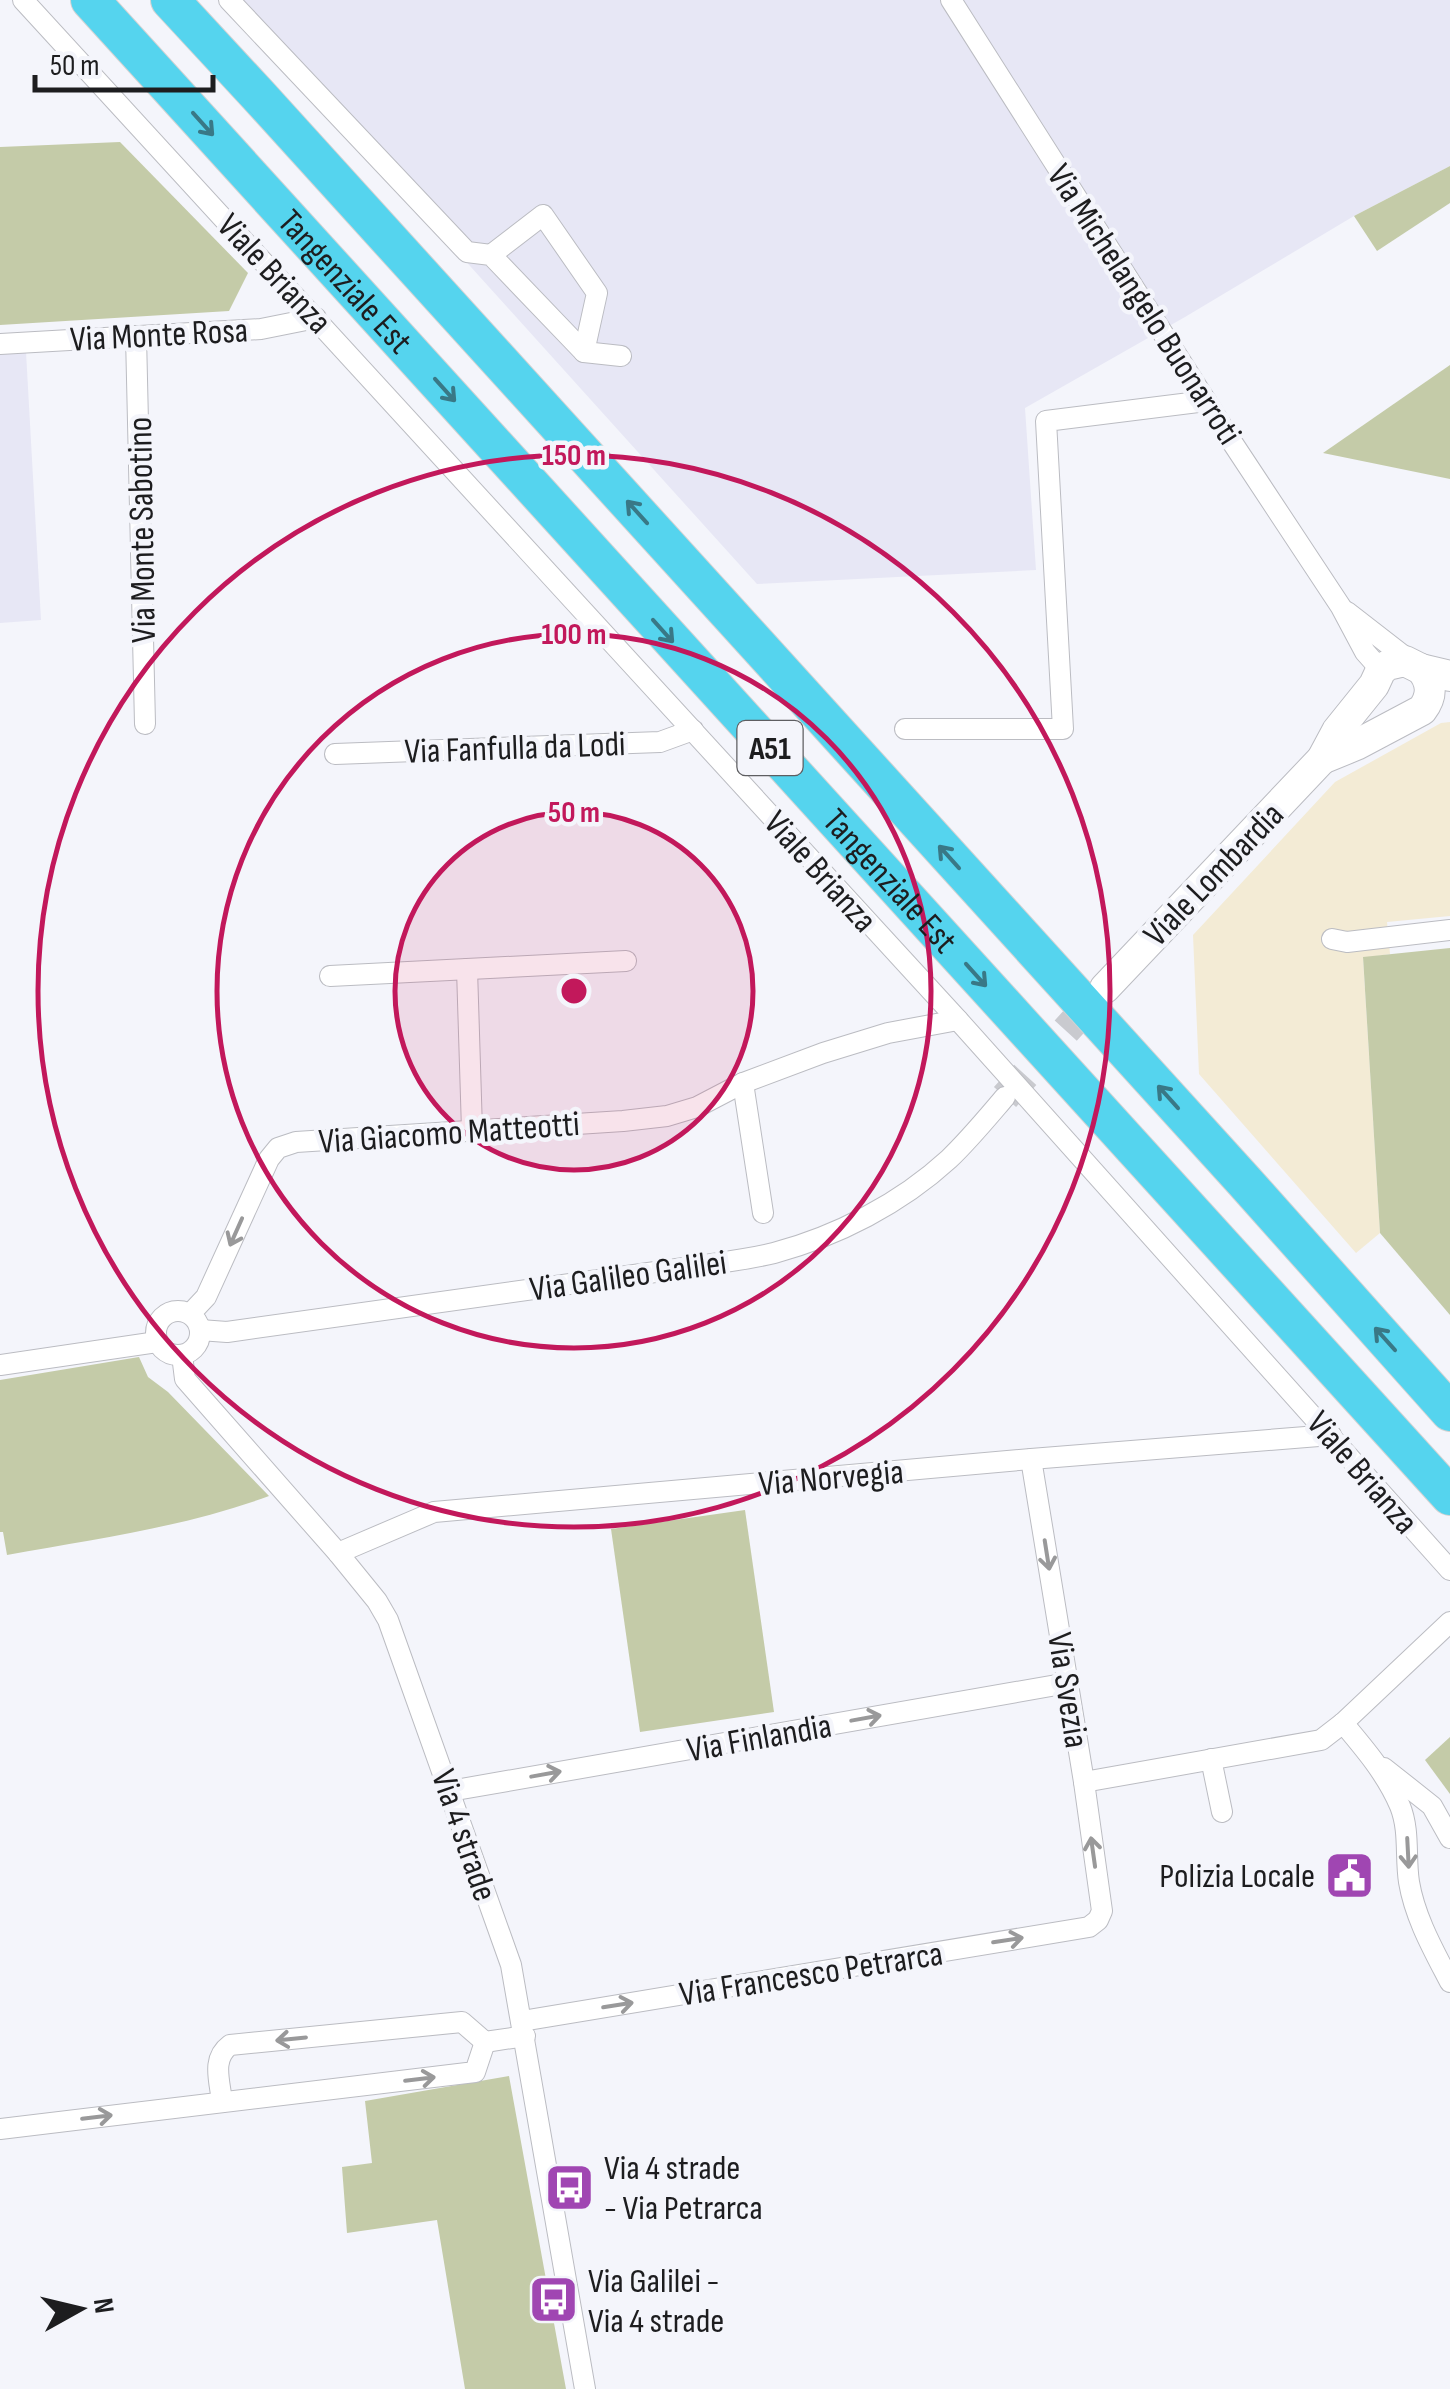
<svg xmlns="http://www.w3.org/2000/svg" width="1450" height="2389" font-family="'Sofia Sans Condensed',sans-serif">
	<style>
		.commercial { fill: #f3ebd5 }
		.built { fill: #e7e7f5 }
		.green { fill: #c4cba8 }
		.lines { fill: none; stroke-linecap: round; stroke-linejoin: round }
		.secondary-tunnel { stroke: #c9cacf; stroke-width: 30; stroke-dasharray: 30 15; stroke-linecap: butt }
		.street-casing { stroke: #bbbcc2; stroke-width: 22 }
		.secondary-casing { stroke: #bbbcc2; stroke-width: 32 }
		.highway-casing { stroke: #d2d2d2; stroke-width: 40 }
		.street { stroke: #fff; stroke-width: 20 }
		.secondary { stroke: #fff; stroke-width: 30 }
		.highway { stroke: #55d4ee; stroke-width: 38 }
		.oneway { stroke: #397886 }
		.oneway2 { stroke: #99999a }
		.ring { fill: none; stroke: #c2185b; stroke-width: 5 }
		.labels { text-anchor: middle; stroke-width: 9; stroke-linejoin: round; paint-order: stroke }
		.shield { fill: #f4f5fb; stroke: #5e5e61; stroke-width: 2.5 }
		.shield-label { font-size: 32px; font-weight: bold; fill: #1d1d1f }
		.street-label { font-size: 35px; fill: #1d1d1f; stroke: #f4f5fb }
		.poi-label { font-size: 35px; fill: #1d1d1f; stroke: #f4f5fb; text-anchor: start }
		.centre { fill: #c2185b; stroke: #f4f5fb; stroke-width: 5 }
		.ring-label { font-size: 30px; text-anchor: middle; font-weight: bold; fill: #c2185b; stroke: #f4f5fb; stroke-width: 9; stroke-linejoin: round; paint-order: stroke }
	</style>
	<rect width="100%" height="100%" fill="#f4f5fb"/>
	<path class="commercial" d="M1450 722V916L1387 922 1390 954 1363 958 1380 1233 1356 1253 1199 1074 1193 935 1335 782 1441 723Z"/>
	<g class="built">
		<path d="M230 0H1450V166L1354 216 1185 317 1025 408 1036 570 757 584Z"/>
		<path d="M26 352 41 620 0 623V354Z"/>
	</g>
	<g class="green">
		<path d="M120 142 248 273 229 311 0 325V147Z"/>
		<path d="M1450 166V203L1377 251 1354 216Z"/>
		<path d="M1450 365V479L1323 453Z"/>
		<path d="M1450 948V1315L1380 1233 1363 957Z"/>
		<path d="M139 1357 148 1377 168 1392 269 1496C185 1527 95 1539 7 1555L3 1532H0V1380Z"/>
		<path d="M745 1510 774 1712 640 1732 611 1529Z"/>
		<path d="M1450 1737V1794L1425 1760Z"/>
		<path d="M509 2076 566 2389H465L437 2220 347 2233 342 2167 372 2163 365 2101Z"/>
	</g>
	<g class="lines">
		<path class="secondary-tunnel" d="M1005 1097 1101 992"/>
		<defs>
			<g id="street">
				<path d="M23 0 958 1020 1450 1570"/>
				<path d="M229 0 467 252 491 255 584 352 621 356"/>
				<path d="M951 0 1232 442 1341 607 1365 652 1381 670"/>
				<path d="M491 255 543 215 597 293 584 352"/>
				<path d="M136 336 145 724"/>
				<path d="M0 344 261 329 316 318"/>
				<path d="M1347 612 1414 664"/>
				<path d="M905 729H1063L1046 421 1206 401"/>
				<path d="M335 754 660 742 693 730"/>
				<path d="M1332 939 1347 942 1450 930"/>
				<path d="M467 969 472 1130"/>
				<path d="M330 976 626 961"/>
				<path d="M743 1083 763 1213"/>
				<circle cx="178" cy="1333" r="22"/>
				<path d="M190 1314 206 1297 269 1159 278 1148 296 1142 623 1121 667 1116 697 1107 743 1083 823 1053 888 1033 958 1020"/>
				<path d="M200 1330 227 1332 698 1266C724 1262 750 1259 774 1253 837 1236 900 1204 949 1159 969 1140 987 1118 1005 1097"/>
				<path d="M182 1355 185 1379 338 1553 377 1601 388 1620 511 1965 585 2389"/>
				<path d="M0 1365 157 1342"/>
				<path d="M338 1553 434 1512 1031 1459 1331 1435"/>
				<path d="M1343 1723C1365 1749 1387 1775 1400 1806 1410 1831 1405 1857 1409 1882 1415 1918 1434 1951 1450 1982"/>
				<path d="M1211 1759 1222 1812"/>
				<path d="M1384 1768 1432 1806 1450 1838"/>
				<path d="M1084 1782 1321 1740 1343 1723 1450 1622"/>
				<path d="M450 1791 1068 1683"/>
				<path d="M522 2021 1089 1927 1098 1920 1102 1911 1084 1782 1031 1459"/>
				<path d="M222 2102C220 2081 211 2059 230 2045L462 2022 485 2042 525 2036"/>
				<path d="M0 2129 475 2072 485 2042"/>
			</g>
			<g id="secondary">
				<path d="M1322 759 1356 745 1422 710C1433 696 1432 682 1421 669"/>
				<path d="M1105 988 1322 759 1337 731 1374 685 1381 670 1388 665 1405 661 1421 669 1450 676"/>
			</g>
			<g id="highway">
				<path id="s1" d="M90 0 1450 1496"/>
				<path d="M170 0 258 95 1244 1181 1450 1412"/>
			</g>
		</defs>
		<use href="#street" class="street-casing"/>
		<use href="#secondary" class="secondary-casing"/>
		<use href="#highway" class="highway-casing"/>
		<use href="#street" class="street"/>
		<use href="#secondary" class="secondary"/>
		<use href="#highway" class="highway"/>
	</g>
	<defs><path id="oneway-shaft" d="M-6 0H5M1.5-3L5.5 0L1.5 3" fill="none" stroke-width="1.6" stroke-linecap="round" stroke-linejoin="round" transform="scale(2.5)"/></defs>
	<g class="oneway">
		<use href="#oneway-shaft" transform="translate(203 124) rotate(48)"/>
		<use href="#oneway-shaft" transform="translate(445 390) rotate(48)"/>
		<use href="#oneway-shaft" transform="translate(637 512) rotate(-132)"/>
		<use href="#oneway-shaft" transform="translate(663 631) rotate(48)"/>
		<use href="#oneway-shaft" transform="translate(949 857) rotate(-132)"/>
		<use href="#oneway-shaft" transform="translate(976 975) rotate(48)"/>
		<use href="#oneway-shaft" transform="translate(1168 1097) rotate(-132)"/>
		<use href="#oneway-shaft" transform="translate(1385 1339) rotate(-132)"/>
	</g>
	<g class="oneway2">
		<use href="#oneway-shaft" transform="translate(236 1232) rotate(114)"/>
		<use href="#oneway-shaft" transform="translate(1047 1555) rotate(81)"/>
		<use href="#oneway-shaft" transform="translate(866 1718) rotate(-10)"/>
		<use href="#oneway-shaft" transform="translate(546 1774) rotate(-10)"/>
		<use href="#oneway-shaft" transform="translate(1093 1852) rotate(-98)"/>
		<use href="#oneway-shaft" transform="translate(1408 1853) rotate(87)"/>
		<use href="#oneway-shaft" transform="translate(1008 1940) rotate(-9)"/>
		<use href="#oneway-shaft" transform="translate(618 2005) rotate(-9)"/>
		<use href="#oneway-shaft" transform="translate(291 2039) rotate(174)"/>
		<use href="#oneway-shaft" transform="translate(420 2079) rotate(-7)"/>
		<use href="#oneway-shaft" transform="translate(97 2117) rotate(-7)"/>
	</g>
	<circle cx="574" cy="991" r="179" fill="#c2185b" fill-opacity=".12"/>
	<g class="ring">
		<circle cx="574" cy="991" r="179"/>
		<circle cx="574" cy="991" r="357"/>
		<circle cx="574" cy="991" r="536"/>
	</g>
	<defs>
		<symbol id="civic-square" viewBox="-11 -11 22 22"><rect x="-9" y="-9" width="18" height="18" rx="4" fill="#a046b2" stroke="#f4f5fb"/><path d="M-.6-6.5H3V-4.5H.6V-3L4-1V1h2V6H-6V1h2V-1L-.6-3ZM-1.2 2.5V6h2.4V2.5Z" fill="#fff"/></symbol>
		<symbol id="bus-square" viewBox="-11 -11 22 22"><rect x="-9" y="-9" width="18" height="18" rx="4" fill="#a046b2" stroke="#f4f5fb"/><path d="M-5-6H5V4H4V6H2V4H-2V6H-4V4H-5ZM-3.5-4V0h7V-4ZM-3.5 1.2v1.5H-2V1.2ZM2 1.2v1.5H3.5V1.2Z" fill="#fff"/></symbol>
	</defs>
	<g fill-rule="evenodd">
		<use href="#civic-square" x="1322" y="1848" width="55" height="55"/>
		<use href="#bus-square" x="542" y="2160" width="55" height="55"/>
		<use href="#bus-square" x="526" y="2272" width="55" height="55"/>
	</g>
	<g class="labels">
		<rect class="shield" x="737.5" y="721" width="65" height="54" rx="8"/>
		<g class="shield-label">
			<text x="770" y="759">A51</text>
		</g>
		<g class="street-label">
			<text transform="translate(275 273) rotate(47)" y="12">Viale Brianza</text>
			<text dy="12" stroke="none"><textPath href="#s1" startOffset="380">Tangenziale Est</textPath></text>
			<text transform="translate(1145 304) rotate(57)" y="12">Via Michelangelo Buonarroti</text>
			<text transform="translate(159 334) rotate(-3)" y="12">Via Monte Rosa</text>
			<text transform="translate(141 530) rotate(-91)" y="12">Via Monte Sabotino</text>
			<text transform="translate(515 747) rotate(-2)" y="12">Via Fanfulla da Lodi</text>
			<text transform="translate(821 871) rotate(48)" y="12">Viale Brianza</text>
			<text transform="translate(1213 874) rotate(-46)" y="12">Viale Lombardia</text>
			<text dy="12" stroke="none"><textPath href="#s1" startOffset="1190">Tangenziale Est</textPath></text>
			<text transform="translate(449 1132) rotate(-4)" y="12">Via Giacomo Matteotti</text>
			<text transform="translate(628 1275) rotate(-8)" y="12">Via Galileo Galilei</text>
			<text transform="translate(1363 1472) rotate(49)" y="12">Viale Brianza</text>
			<text transform="translate(831 1477) rotate(-5)" y="12">Via Norvegia</text>
			<text transform="translate(1069 1690) rotate(81)" y="12">Via Svezia</text>
			<text transform="translate(759 1737) rotate(-10)" y="12">Via Finlandia</text>
			<text transform="translate(465 1835) rotate(71)" y="12">Via 4 strade</text>
			<text transform="translate(811 1973) rotate(-9)" y="12">Via Francesco Petrarca</text>
		</g>
		<g class="poi-label">
			<text x="1315" y="1887" text-anchor="end">Polizia Locale</text>
			<text x="604" y="2179">Via 4 strade<tspan x="604" dy="40">- Via Petrarca</tspan></text>
			<text x="588" y="2292">Via Galilei -<tspan x="588" dy="40">Via 4 strade</tspan></text>
		</g>
	</g>
	<circle cx="574" cy="991" r="15" class="centre"/>
	<g class="ring-label">
		<text x="574" y="465">150 m</text>
		<text x="574" y="644">100 m</text>
		<text x="574" y="822">50 m</text>
	</g>
	<g transform="translate(80 2309) rotate(82)" stroke="#f4f5fb" stroke-width="8" paint-order="stroke">
	<path d="M0-8L18 38L0 25L-18 38Z" fill="#1d1d1f"/>
	<text y="-15" font-size="28" font-weight="bold" text-anchor="middle" fill="#1d1d1f">N</text>
	</g>
	<path d="M35 75v15h178v-15" fill="none" stroke="#1d1d1f" stroke-width="5"/>
	<text x="50" y="75" font-size="30" fill="#1d1d1f" stroke="#f4f5fb" stroke-width="8" paint-order="stroke">50 m</text>
</svg>
